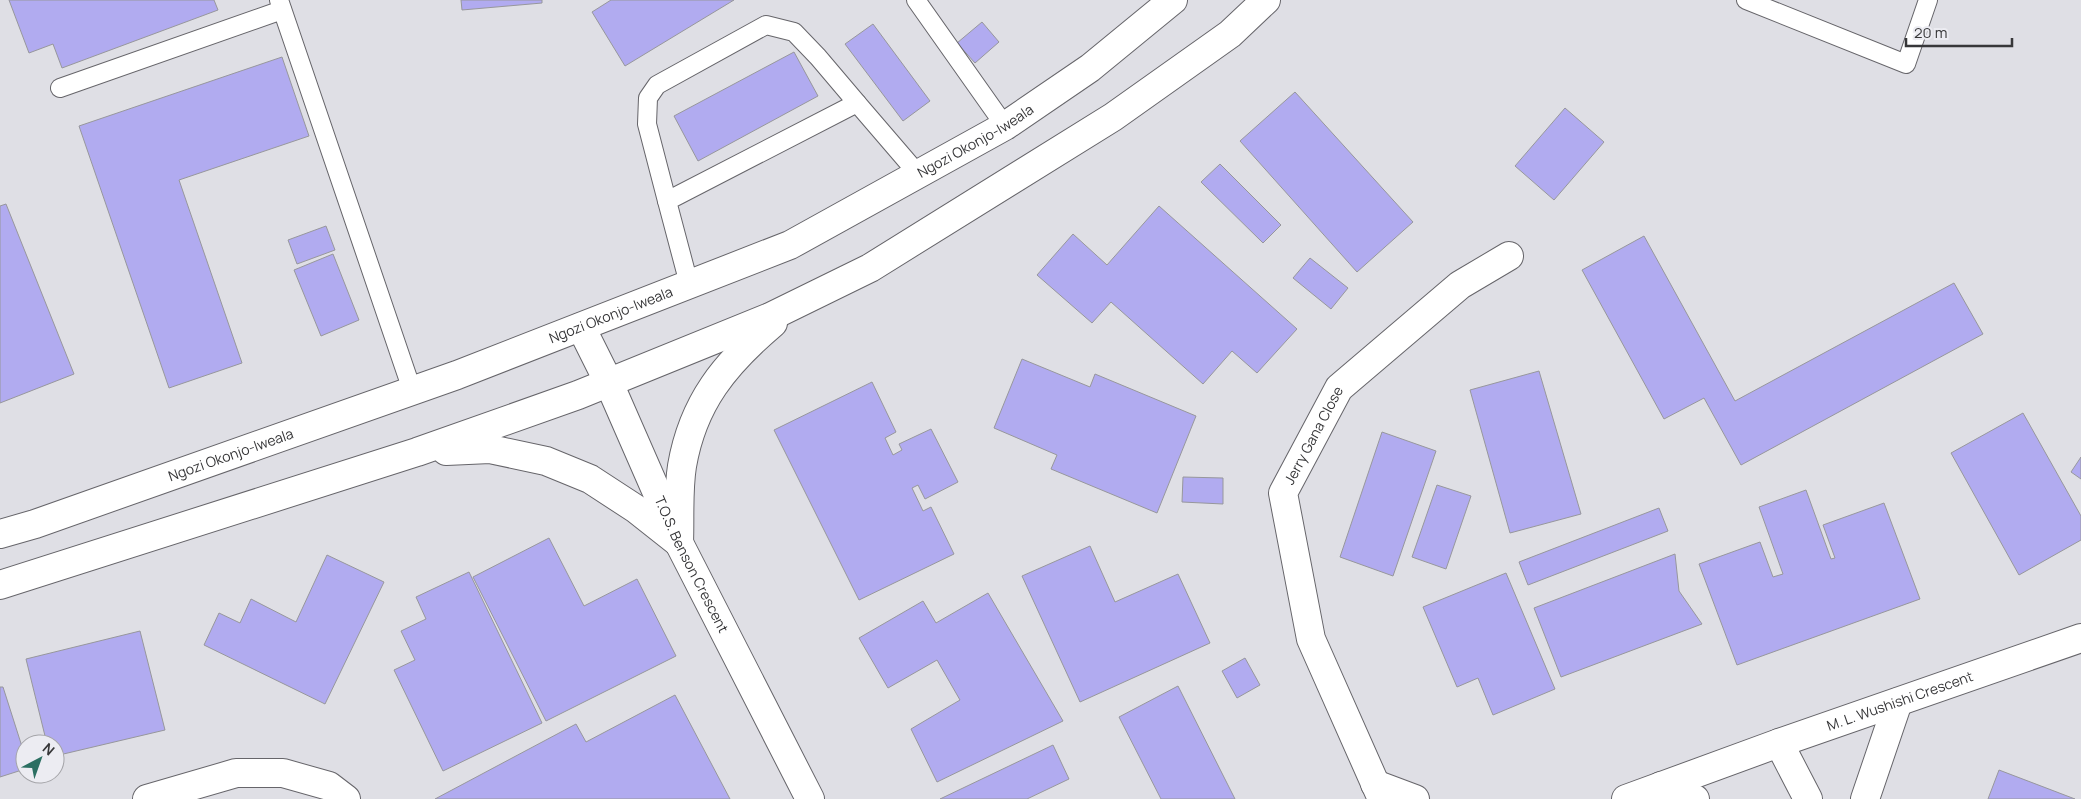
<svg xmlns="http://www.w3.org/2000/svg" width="2081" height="799" font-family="Manrope,sans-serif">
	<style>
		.building { fill: #b1abf0; stroke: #97979c }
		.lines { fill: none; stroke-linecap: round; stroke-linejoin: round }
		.service-casing { stroke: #66656a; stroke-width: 20 }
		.minor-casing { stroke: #66656a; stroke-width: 30 }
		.tertiary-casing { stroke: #66656a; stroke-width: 30 }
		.service { stroke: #fff; stroke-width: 18 }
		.minor { stroke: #fff; stroke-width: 28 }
		.tertiary { stroke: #fff; stroke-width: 28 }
		.labels { text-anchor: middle; stroke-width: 5; stroke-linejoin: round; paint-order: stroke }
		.street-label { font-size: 14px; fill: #373739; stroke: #ececf2 }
	</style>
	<rect width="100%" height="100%" fill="#dfdfe5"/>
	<g class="building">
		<path d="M9 0H214L218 10 62 68 53 44 29 53Z"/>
		<path d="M461 0H542V3L462 10Z"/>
		<path d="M611 0H734L625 66 592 12Z"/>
		<path d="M982 22 999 42 975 63 957 43Z"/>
		<path d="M873 24 930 101 903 121 845 44Z"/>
		<path d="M794 52 818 96 698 161 674 116Z"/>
		<path d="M282 57 309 136 179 180 242 363 169 388 79 126Z"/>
		<path d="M1295 92 1413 222 1357 272 1240 141Z"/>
		<path d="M1565 108 1604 142 1554 200 1515 166Z"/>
		<path d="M1220 164 1281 225 1263 243 1201 182Z"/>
		<path d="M6 204 74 374 0 403V206Z"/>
		<path d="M1159 206 1297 329 1257 373 1232 351 1203 384 1111 302 1092 323 1037 275 1073 234 1107 265Z"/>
		<path d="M326 226 335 250 297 264 288 240Z"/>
		<path d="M1644 236 1735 401 1954 283 1983 334 1741 465 1704 398 1664 419 1582 270Z"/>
		<path d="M333 254 359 320 321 336 294 270Z"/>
		<path d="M1310 258 1348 288 1331 309 1293 278Z"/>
		<path d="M1022 359 1090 387 1095 374 1196 416 1157 513 1051 469 1057 455 994 428Z"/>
		<path d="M1539 371 1581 514 1510 533 1470 390Z"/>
		<path d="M872 382 896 432 885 438 893 455 902 450 899 444 931 429 958 482 925 499 918 485 912 488 923 511 931 507 954 554 859 600 774 430Z"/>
		<path d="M2023 413 2081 516V540L2019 575 1951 453Z"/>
		<path d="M1382 432 1436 451 1393 576 1340 557Z"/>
		<path d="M2081 457V479L2071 472Z"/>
		<path d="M1183 477 1223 478V504L1182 502Z"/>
		<path d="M1437 485 1471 496 1446 569 1412 557Z"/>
		<path d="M1806 490 1831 559 1835 558 1823 525 1884 503 1920 599 1737 665 1699 564 1760 542 1773 577 1783 574 1759 507Z"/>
		<path d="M1659 508 1668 531 1528 585 1519 562Z"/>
		<path d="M549 538 584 606 637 579 676 656 546 721 473 577Z"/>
		<path d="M1090 546 1115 602 1178 574 1210 643 1080 702 1022 576Z"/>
		<path d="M1675 554 1679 591 1702 624 1561 677 1534 608Z"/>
		<path d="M327 555 384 582 325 704 204 645 219 613 240 623 251 599 296 622Z"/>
		<path d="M469 572 542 723 443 771 394 670 415 660 401 631 426 619 416 597Z"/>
		<path d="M1506 573 1555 689 1493 715 1478 678 1457 687 1423 607Z"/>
		<path d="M988 593 1063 721 937 782 911 729 960 700 937 660 888 688 859 638 923 601 936 623Z"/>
		<path d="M140 631 165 730 55 756V744H47L26 659Z"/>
		<path d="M1245 658 1260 685 1237 698 1222 671Z"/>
		<path d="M1178 686 1235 799H1161L1119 717Z"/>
		<path d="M0 687H3L25 756V769L0 777Z"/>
		<path d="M675 695 730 799H435L576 724 586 742Z"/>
		<path d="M1053 745 1069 779 1027 799H940Z"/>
		<path d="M1999 770 2075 799H1988Z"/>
	</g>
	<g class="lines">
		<defs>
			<g id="service">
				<path d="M279 0 412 390"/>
				<path d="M916 0 1005 126"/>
				<path d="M1746 0 1906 64 1928 0"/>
				<path d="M60 88 282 10"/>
				<path d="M667 201 647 124 648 98 657 85 766 25 794 32 818 57 857 103"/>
				<path d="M689 284 667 201 857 103 918 174"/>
			</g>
			<g id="minor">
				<path id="s1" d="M581 327 609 383 679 543 810 799"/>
				<path d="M1375 784 1415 799"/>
				<path d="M1661 786 1695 799"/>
				<path d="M147 799 236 773H283L329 786 346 799"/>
				<path id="s2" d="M1382 799 1311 639 1283 493 1339 388 1460 285 1509 256"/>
				<path d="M1626 799 1779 743"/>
				<path id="s3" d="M1808 799 1779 743 2081 638"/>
				<path d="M1865 799 1898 702"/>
			</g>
			<g id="tertiary">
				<path d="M446 451 490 449 546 461 590 479 636 509 679 543"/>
				<path id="s4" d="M0 534 35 524 457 375 790 245 1005 126 1090 68 1173 0"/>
				<path d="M679 543C680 518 678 491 682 466 693 402 725 364 773 323"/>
				<path d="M0 585 417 452 578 395 770 317 870 268 1113 117 1230 34 1266 0"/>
			</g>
		</defs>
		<use href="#service" class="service-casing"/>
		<use href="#minor" class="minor-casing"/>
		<use href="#tertiary" class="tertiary-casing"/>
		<use href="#service" class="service"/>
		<use href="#minor" class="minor"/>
		<use href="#tertiary" class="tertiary"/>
	</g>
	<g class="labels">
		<g class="street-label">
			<text dy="5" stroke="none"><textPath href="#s4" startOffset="1054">Ngozi Okonjo-Iweala</textPath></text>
			<text dy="5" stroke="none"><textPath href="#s4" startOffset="649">Ngozi Okonjo-Iweala</textPath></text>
			<text dy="5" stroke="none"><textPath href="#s2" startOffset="389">Jerry Gana Close</textPath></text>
			<text dy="5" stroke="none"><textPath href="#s4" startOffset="244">Ngozi Okonjo-Iweala</textPath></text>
			<text dy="5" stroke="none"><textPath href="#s1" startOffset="262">T.O.S. Benson Crescent</textPath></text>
			<text dy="5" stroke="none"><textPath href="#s3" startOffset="191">M. L. Wushishi Crescent</textPath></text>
		</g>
	</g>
	<g transform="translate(40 759) rotate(41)"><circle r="24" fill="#ececf2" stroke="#a4a4a8"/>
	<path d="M0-4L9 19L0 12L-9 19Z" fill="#2b6f62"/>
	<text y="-8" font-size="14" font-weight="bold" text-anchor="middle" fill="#373739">N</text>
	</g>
	<path d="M1906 38v8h106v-8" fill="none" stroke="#373739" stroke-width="2.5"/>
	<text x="1914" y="38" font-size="15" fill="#373739" stroke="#ececf2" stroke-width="4" paint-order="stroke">20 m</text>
</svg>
